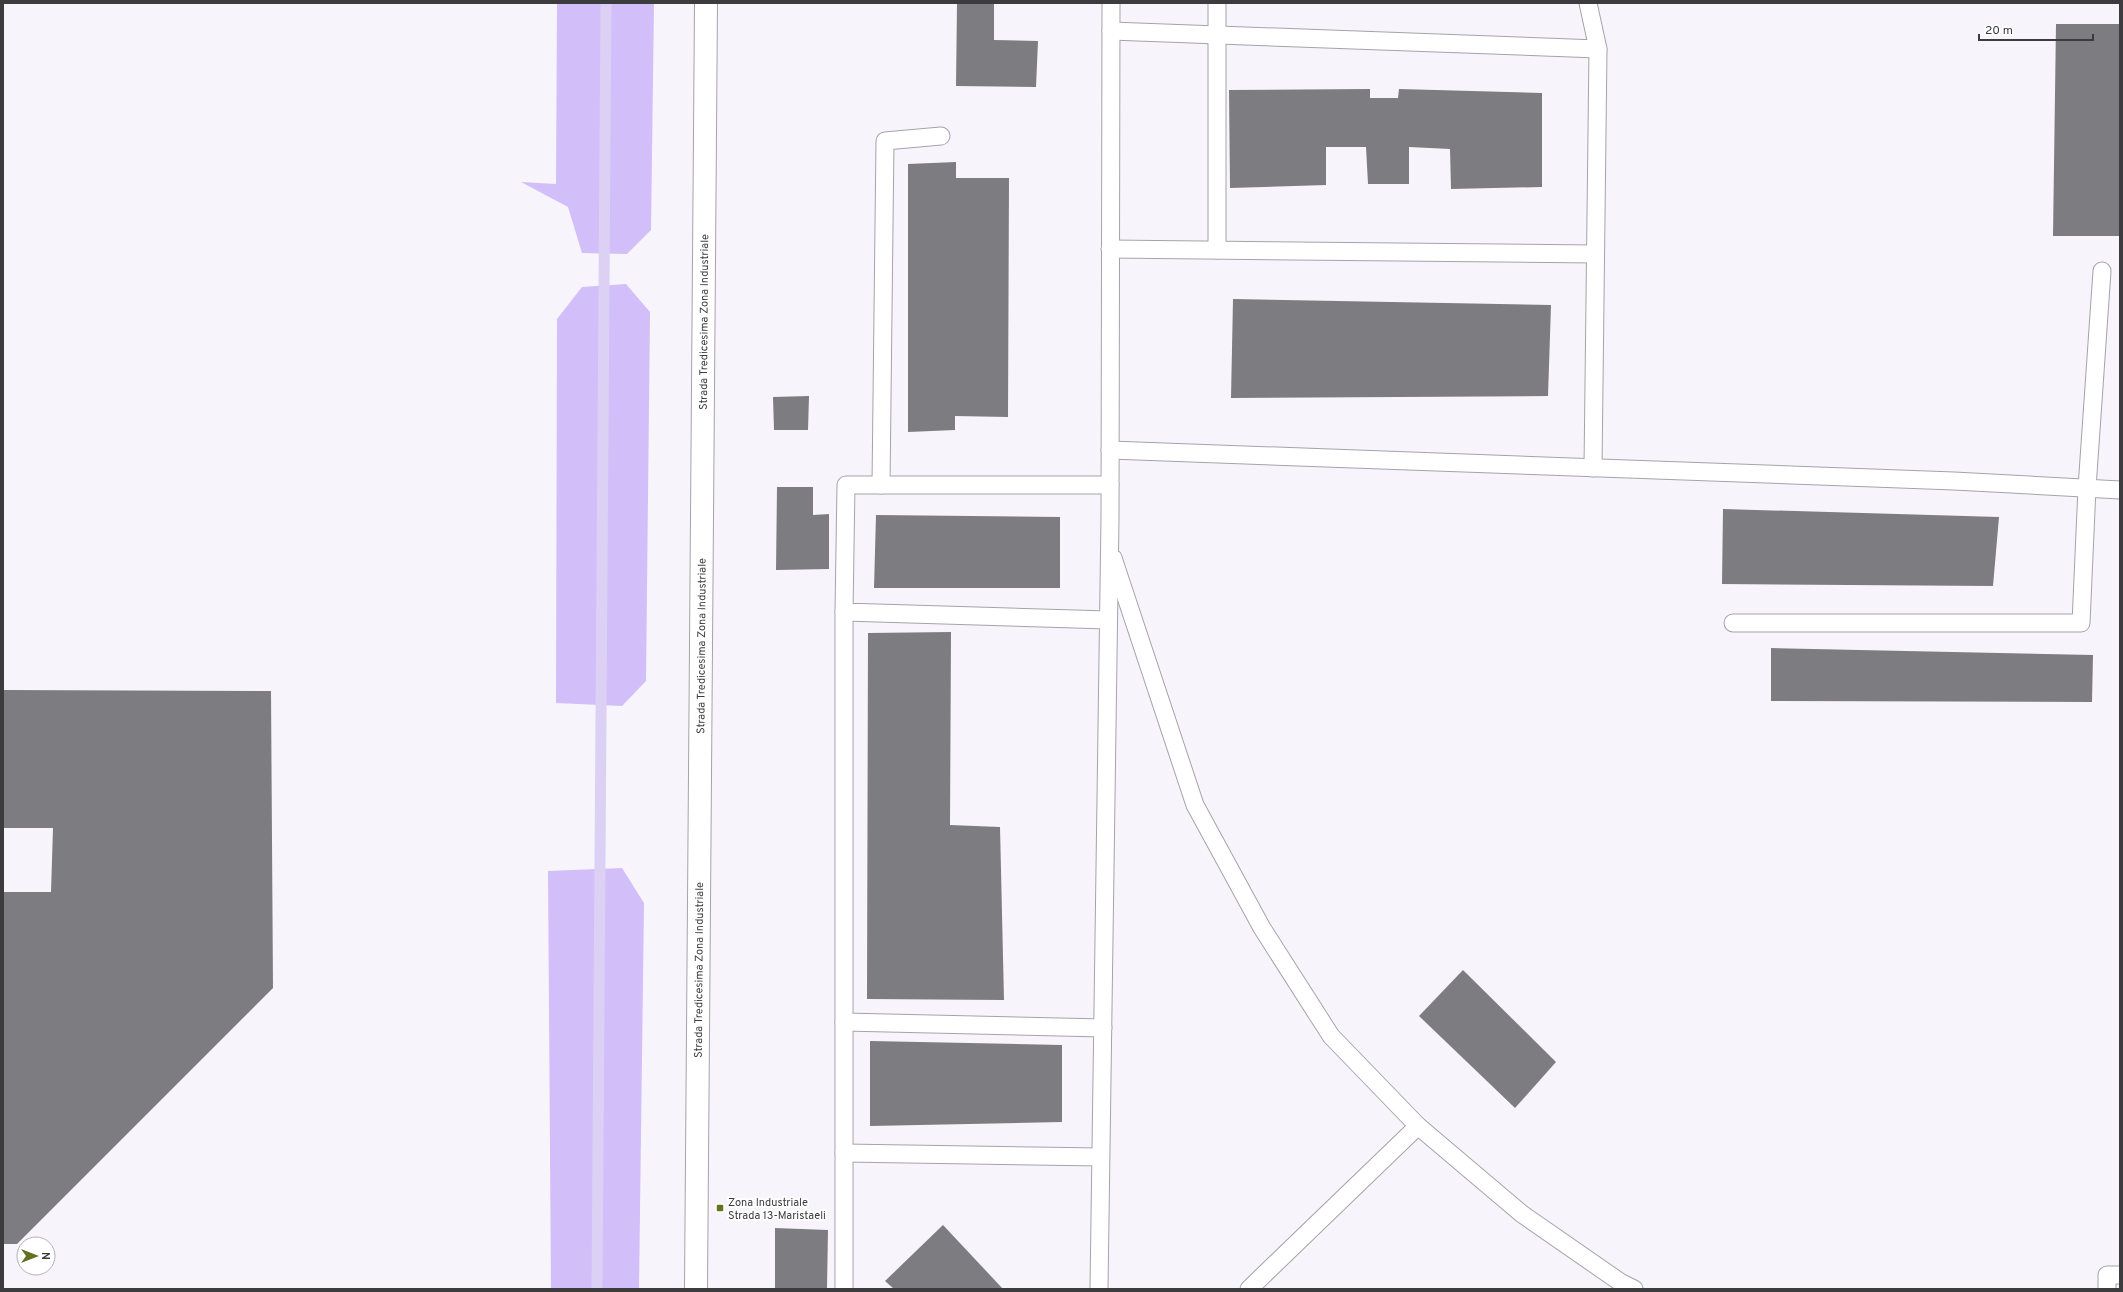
<svg xmlns="http://www.w3.org/2000/svg" width="2123" height="1292" font-family="Overpass,sans-serif">
	<style>
		.green { fill: #d2bef9 }
		.lines { fill: none; stroke-linecap: round; stroke-linejoin: round }
		.stream { stroke: #dcd0f4; stroke-width: 11 }
		.building { fill: #7d7c81 }
		.lane-casing { stroke: #a5a3a9; stroke-width: 19 }
		.secondary-casing { stroke: #a5a3a9; stroke-width: 24 }
		.lane { stroke: #fff; stroke-width: 17 }
		.secondary { stroke: #fff; stroke-width: 22 }
		.poi-dot { fill: #627220; stroke: #fff; stroke-width: 1.5 }
		.labels { text-anchor: middle; stroke-width: 4; stroke-linejoin: round; paint-order: stroke }
		.street-label { font-size: 11px; fill: #3c3b3e; stroke: #fff }
		.poi-label { font-size: 11px; fill: #3c3b3e; stroke: #fff; text-anchor: start }
	</style>
	<rect width="100%" height="100%" fill="#f7f5fb"/>
	<g class="green">
		<path d="M557 3H654L651 230 627 254 582 253 568 207 521 182 556 184Z"/>
		<path d="M626 284 650 312 646 681 622 706 556 703 557 319 582 287Z"/>
		<path d="M622 868 644 903 639 1289H551L548 871Z"/>
	</g>
	<g class="lines">
		<path class="stream" d="M597 1289 606 3"/>
	</g>
	<g class="building">
		<path d="M957 3H994V40L1038 41 1036 87 956 86Z"/>
		<path d="M2056 24H2120V236H2053Z"/>
		<path d="M1370 89V98H1398L1399 89 1542 93V187L1451 189 1450 149 1409 147V184H1368L1366 147H1326V185L1230 188 1229 90Z"/>
		<path d="M956 162V178H1009L1008 417 955 416V430L908 432V164Z"/>
		<path d="M1233 299 1551 305 1548 396 1231 398Z"/>
		<path d="M809 396 808 430H774L773 397Z"/>
		<path d="M777 487H813V515L829 514V569L776 570Z"/>
		<path d="M1723 509 1999 517 1993 586 1722 584Z"/>
		<path d="M876 515 1060 517V588H874Z"/>
		<path d="M951 632 950 825 1000 827 1004 1000 867 999 868 633Z"/>
		<path d="M1771 648 2093 655 2092 702 1771 701Z"/>
		<path d="M3 690 271 691 273 988 17 1244H3V892H51L53 828H3Z"/>
		<path d="M1463 970 1556 1062 1515 1108 1419 1016Z"/>
		<path d="M870 1041 1062 1045V1122L870 1126Z"/>
		<path d="M943 1225 1003 1289H894L885 1281Z"/>
		<path d="M775 1228 828 1230 827 1289H775Z"/>
	</g>
	<g class="lines">
		<defs>
			<g id="lane">
				<path d="M1217 3V250"/>
				<path d="M1588 3 1598 49 1593 468"/>
				<path d="M1111 31 1598 49"/>
				<path d="M1110 249 1595 254"/>
				<path d="M1110 450 1954 481 2120 490"/>
				<path d="M881 485 885 141 941 136"/>
				<path d="M1113 558 1195 805 1262 928 1331 1036 1418 1126 1522 1214 1620 1282 1634 1289"/>
				<path d="M844 612V1289"/>
				<path d="M1108 620 844 612 846 485H1110"/>
				<path d="M1733 623H2081L2087 488 2102 271"/>
				<path d="M844 1022 1103 1028"/>
				<path d="M844 1153 1100 1157"/>
				<path d="M1099 1289 1110 518 1111 3"/>
				<path d="M1249 1289 1418 1126"/>
				<path d="M2107 1289V1275H2120"/>
			</g>
			<g id="secondary">
				<path id="s1" d="M696 1289 706 3"/>
			</g>
		</defs>
		<use href="#lane" class="lane-casing"/>
		<use href="#secondary" class="secondary-casing"/>
		<use href="#lane" class="lane"/>
		<use href="#secondary" class="secondary"/>
	</g>
	<rect class="poi-dot" x="716" y="1204" width="8" height="8" rx="2"/>
	<g class="labels">
		<g class="street-label">
			<text dy="4" stroke="none"><textPath href="#s1" startOffset="967">Strada Tredicesima Zona Industriale</textPath></text>
			<text dy="4" stroke="none"><textPath href="#s1" startOffset="643">Strada Tredicesima Zona Industriale</textPath></text>
			<text dy="4" stroke="none"><textPath href="#s1" startOffset="319">Strada Tredicesima Zona Industriale</textPath></text>
		</g>
		<g class="poi-label">
			<text x="728" y="1206">Zona Industriale<tspan x="728" dy="13">Strada 13-Maristaeli</tspan></text>
		</g>
	</g>
	<rect width="2123" height="1292" fill="none" stroke="#3c3b3e" stroke-width="8"/>
	<g transform="translate(36 1256) rotate(90)"><circle r="19" fill="#ffffff" stroke="#b1b1b2"/>
	<path d="M0-3L7 15L0 10L-7 15Z" fill="#627220"/>
	<text y="-6" font-size="11" font-weight="bold" text-anchor="middle" fill="#3c3b3e">N</text>
	</g>
	<path d="M1979 34v6h114v-6" fill="none" stroke="#3c3b3e" stroke-width="2"/>
	<text x="1985" y="34" font-size="12" fill="#3c3b3e" stroke="#ffffff" stroke-width="3" paint-order="stroke">20 m</text>
</svg>
